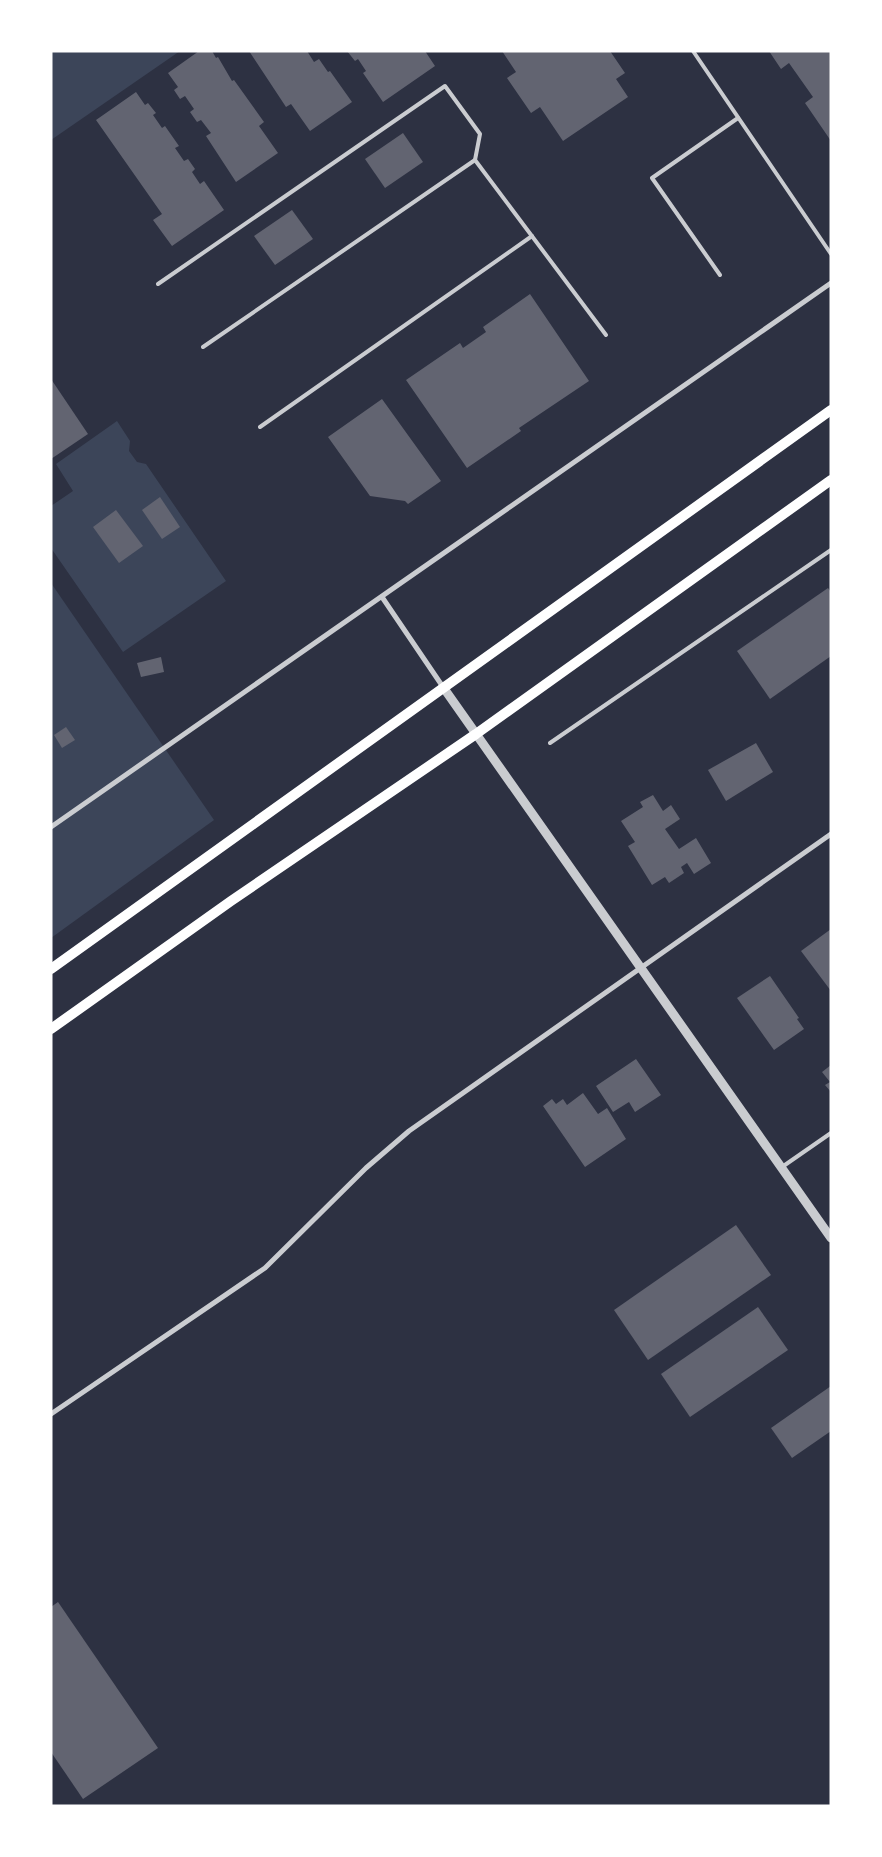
<svg xmlns="http://www.w3.org/2000/svg" width="882" height="1857" font-family="'Crimson Pro',serif">
	<style>
		.green { fill: #3c4559 }
		.building { fill: #626471 }
		.lines { fill: none; stroke-linecap: round; stroke-linejoin: round }
		.service { stroke: #caccd0; stroke-width: 4 }
		.minor { stroke: #caccd0; stroke-width: 5 }
		.tertiary { stroke: #caccd0; stroke-width: 9 }
		.secondary { stroke: #fff; stroke-width: 10 }
	</style>
	<rect width="100%" height="100%" fill="#2d3142"/>
	<g class="green">
		<path d="M51 51H180L51 140Z"/>
		<path d="M117 421 130 441 129 451 137 462 146 464 226 581 123 652 51 548V506L73 491 56 464Z"/>
		<path d="M51 583 214 820 51 938Z"/>
	</g>
	<g class="building">
		<path d="M199 51H212L216 58 218 57 232 81 234 80 264 122 259 126 278 153 236 182 206 136 211 133 201 120 197 122 190 112 194 109 185 96 180 99 174 90 178 87 168 73Z"/>
		<path d="M249 51H307L314 62 319 59 328 72 330 71 352 102 310 131 291 104 286 107Z"/>
		<path d="M347 51H425L435 66 383 102 363 73 366 71 358 59 355 61Z"/>
		<path d="M502 51H610L625 73 616 79 628 97 563 141 540 107 531 113 507 78 516 72Z"/>
		<path d="M769 51H831V141L805 103 813 97 789 63 781 69Z"/>
		<path d="M136 92 145 105 148 103 156 113 153 115 162 128 165 126 179 146 175 148 184 161 188 159 195 169 192 172 200 184 204 181 224 210 172 246 153 220 162 214 96 120Z"/>
		<path d="M403 133 423 162 385 188 365 159Z"/>
		<path d="M292 210 313 239 275 265 254 236Z"/>
		<path d="M530 294 589 381 519 428 521 431 467 468 406 380 460 343 463 348 486 332 483 327Z"/>
		<path d="M51 379 88 434 51 459Z"/>
		<path d="M382 399 441 481 408 504 405 501 370 496 328 437Z"/>
		<path d="M160 497 180 527 162 539 142 510Z"/>
		<path d="M116 510 143 546 119 563 93 527Z"/>
		<path d="M828 588 831 592V656L770 699 737 651Z"/>
		<path d="M161 657 164 672 141 677 137 663Z"/>
		<path d="M66 727 75 740 62 748 54 735Z"/>
		<path d="M756 743 773 772 726 801 708 770Z"/>
		<path d="M653 795 663 811 671 805 680 819 665 829 679 849 696 838 711 863 694 874 687 863 681 867 684 873 669 883 665 877 652 885 628 846 635 842 621 821 643 807 640 802Z"/>
		<path d="M831 929V991L801 951Z"/>
		<path d="M770 976 799 1018 797 1019 804 1029 774 1050 737 998Z"/>
		<path d="M636 1059 661 1095 635 1112 629 1102 613 1112 596 1086Z"/>
		<path d="M831 1065V1092L825 1085 830 1082 822 1072Z"/>
		<path d="M583 1093 598 1114 607 1108 626 1139 585 1167 543 1106 552 1099 556 1104 563 1099 567 1105Z"/>
		<path d="M736 1225 771 1275 648 1360 614 1310Z"/>
		<path d="M758 1307 788 1350 690 1417 661 1374Z"/>
		<path d="M831 1386V1431L792 1458 771 1428Z"/>
		<path d="M58 1602 158 1748 83 1799 51 1752V1607Z"/>
	</g>
	<g class="lines">
		<g class="service">
			<path d="M693 51 831 254"/>
			<path d="M720 275 652 178 738 118"/>
			<path d="M158 284 445 86 480 134 475 160 606 335"/>
			<path d="M203 347 475 160"/>
			<path d="M260 427 532 236"/>
			<path d="M550 743 831 550"/>
			<path d="M782 1167 831 1133"/>
		</g>
		<g class="minor">
			<path d="M382 597 443 687"/>
			<path d="M51 827 831 283"/>
			<path d="M51 1414 265 1268 366 1168 409 1131 831 834"/>
		</g>
		<path class="tertiary" d="M443 687 831 1238"/>
		<g class="secondary">
			<path d="M51 969 831 410"/>
			<path d="M51 1029 231 901 476 734 831 480"/>
		</g>
	</g>
	<rect width="882" height="1857" fill="none" stroke="#ffffff" stroke-width="105"/>
</svg>
